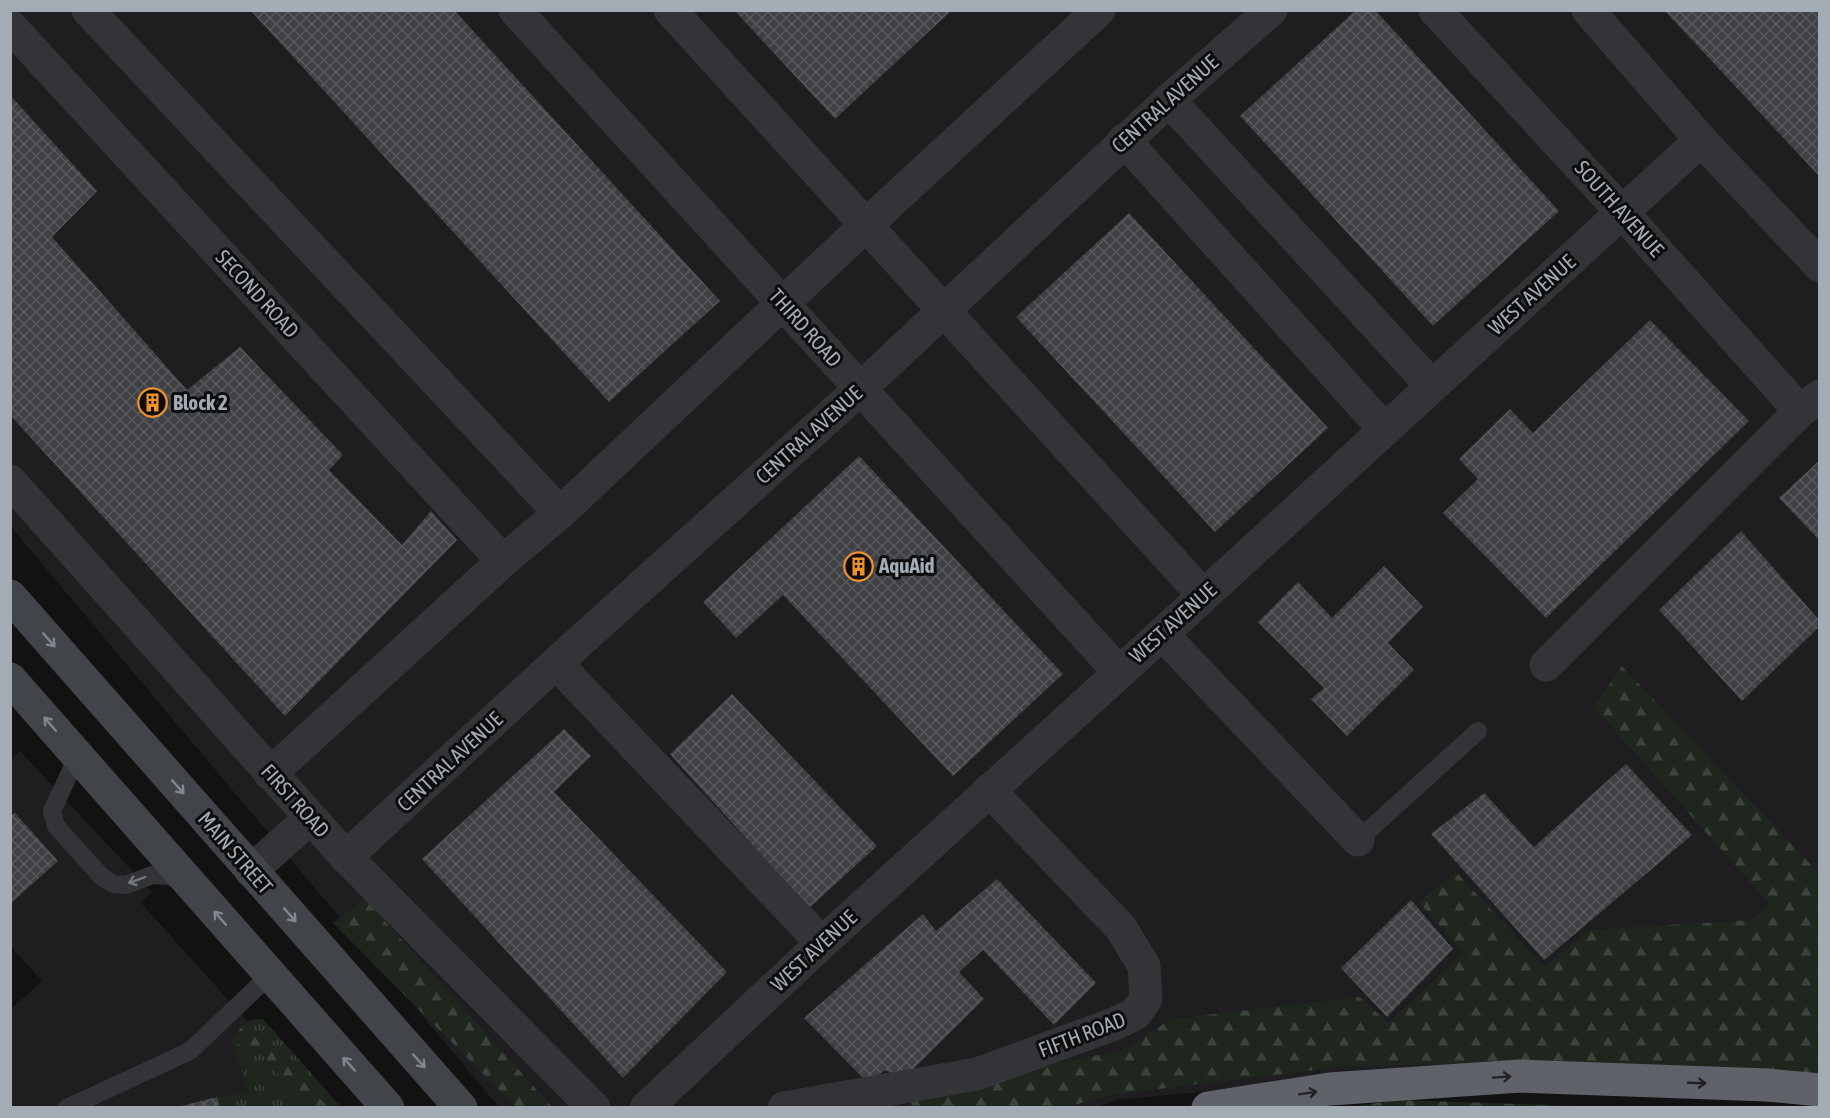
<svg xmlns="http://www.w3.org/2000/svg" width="1830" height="1118" font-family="'Asap Condensed',sans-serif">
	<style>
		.built { fill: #1e1e20 }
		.grass { fill: url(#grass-tufts) }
		.forest { fill: url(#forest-firs) }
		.building { fill: url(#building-cross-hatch) }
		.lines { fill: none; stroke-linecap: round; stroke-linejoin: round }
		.lane { stroke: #333438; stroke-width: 18 }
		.street { stroke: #333438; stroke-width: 33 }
		.secondary { stroke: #414448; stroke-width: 33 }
		.highway { stroke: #5f6369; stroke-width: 33 }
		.oneway { stroke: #81878e }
		.oneway2 { stroke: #71757c }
		.oneway3 { stroke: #222225 }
		.labels { text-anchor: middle; stroke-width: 6; stroke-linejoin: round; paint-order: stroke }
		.street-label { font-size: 21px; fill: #a3abb4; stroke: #0d0d0e }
		.poi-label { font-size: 21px; font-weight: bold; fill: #a3abb4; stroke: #0d0d0e; text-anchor: start }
	</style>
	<defs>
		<pattern id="grass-tufts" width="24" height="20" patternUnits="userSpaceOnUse" patternTransform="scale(1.5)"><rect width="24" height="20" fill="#1e261e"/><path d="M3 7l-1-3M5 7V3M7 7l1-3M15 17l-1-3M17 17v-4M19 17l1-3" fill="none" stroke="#3c433c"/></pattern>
		<pattern id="forest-firs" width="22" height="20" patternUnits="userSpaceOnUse" patternTransform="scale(1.5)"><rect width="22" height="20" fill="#1e261e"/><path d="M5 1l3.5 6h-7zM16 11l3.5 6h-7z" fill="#3c433c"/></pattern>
		<pattern id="building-cross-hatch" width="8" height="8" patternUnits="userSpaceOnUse" patternTransform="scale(1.5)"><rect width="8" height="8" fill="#3e4043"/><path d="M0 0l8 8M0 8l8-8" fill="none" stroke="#57595c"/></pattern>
	</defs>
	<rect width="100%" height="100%" fill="#121213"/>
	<g class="built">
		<path d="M10 11H1819V1082L1358 1076 1118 1100 1093 1108 499 1107 11 527Z"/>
		<path d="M20 751 152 892 141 903 279 1056 328 1107H11V1009L42 981 11 947 10 760Z"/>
	</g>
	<g class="grass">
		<path d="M263 1019 341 1107H328L256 1032 240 1028 250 1020Z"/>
		<path d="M232 1042 259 1050 303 1107H220L217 1097 249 1092Z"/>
	</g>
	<g class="forest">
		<path d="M1622 666 1819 873V1074L1570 1062 1348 1066 1109 1095 1067 1107H912L909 1094 1127 1049 1171 1019 1359 997 1389 1023 1463 953 1419 902 1456 872 1545 967 1589 930 1751 920 1770 904 1594 707Z"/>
		<path d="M365 899 552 1107H516L333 923Z"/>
		<path d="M240 1028 256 1032 328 1107H303L259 1050 232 1042Z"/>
		<path d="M1399 1100 1607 1107 1342 1108Z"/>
	</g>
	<g class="building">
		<path d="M250 10H454L720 301 609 402Z"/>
		<path d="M734 10H952L835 119Z"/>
		<path d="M1356 10H1375L1559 211 1433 326 1240 116Z"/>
		<path d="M1664 10H1820V177Z"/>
		<path d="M10 95 97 191 52 237 187 390 240 347 343 455 329 470 402 545 431 511 457 540 285 716 10 415Z"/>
		<path d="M1129 213 1328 428 1215 532 1016 317Z"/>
		<path d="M1650 320 1749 421 1546 618 1443 513 1478 479 1459 459 1510 409 1533 433Z"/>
		<path d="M859 456 1063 674 953 776 783 595 736 638 703 602Z"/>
		<path d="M1820 460V541L1779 498Z"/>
		<path d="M1741 531 1820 621V626L1742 701 1659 610Z"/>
		<path d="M1384 566 1423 607 1388 643 1414 670 1347 736 1311 699 1324 688 1258 622 1298 582 1332 618Z"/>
		<path d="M732 694 877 846 809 908 670 754Z"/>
		<path d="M564 729 591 756 554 792 727 972 623 1078 422 859Z"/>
		<path d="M1626 764 1692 835 1544 960 1431 834 1484 793 1534 847Z"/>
		<path d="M15 813 58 861 10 904V816Z"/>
		<path d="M997 879 1096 983 1054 1025 983 950 959 972 984 999 903 1079 885 1070 868 1083 804 1018 923 914 936 931Z"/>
		<path d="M1411 900 1453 949 1387 1017 1341 968Z"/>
		<path d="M217 1097 220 1108H177V1107Z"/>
	</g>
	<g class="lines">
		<g class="lane">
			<path d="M74 751 73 766 52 811 56 826 101 876 113 884 126 885 152 875 169 876 183 882"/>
			<path d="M1358 840 1478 731"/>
			<path d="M67 1108 190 1051 270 975"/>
		</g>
		<g class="street">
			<path d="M88 10 560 513"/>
			<path d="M515 10 1119 672"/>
			<path d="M670 10 1203 595"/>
			<path d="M1435 10 1622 212 1800 411"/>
			<path d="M1588 10 1701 140 1820 266"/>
			<path d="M10 26 503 561"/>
			<path d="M1169 100 1432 386"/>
			<path d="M1124 140 1385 430"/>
			<path d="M10 481 346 857 594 1108"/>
			<path d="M1162 634 1358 840"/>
			<path d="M556 663 822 943"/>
			<path d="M1546 665 1800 411 1820 396"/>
			<path d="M270 774 503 561 560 513 866 225 1099 10"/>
			<path d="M346 857 556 663 860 389 1169 100 1271 10"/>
			<path d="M251 871 310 818"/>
			<path d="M646 1108 822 943 1162 634 1701 140"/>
			<path d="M784 1108 977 1074 1114 1024 1135 1014 1146 999 1144 966 1121 928 989 790"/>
		</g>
		<g class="secondary">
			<path d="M10 596 461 1108"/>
			<path d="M10 679 388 1108"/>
		</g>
		<path class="highway" d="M1208 1108 1330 1089 1520 1076 1767 1085 1820 1090"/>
	</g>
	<defs><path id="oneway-shaft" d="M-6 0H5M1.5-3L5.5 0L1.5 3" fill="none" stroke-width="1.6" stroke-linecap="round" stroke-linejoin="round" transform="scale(1.5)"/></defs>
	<g class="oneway">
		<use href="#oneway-shaft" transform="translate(49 640) rotate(49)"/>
		<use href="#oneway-shaft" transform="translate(50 724) rotate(-131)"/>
		<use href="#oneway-shaft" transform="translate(178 787) rotate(49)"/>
		<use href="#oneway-shaft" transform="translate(290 915) rotate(49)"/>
		<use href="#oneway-shaft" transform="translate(220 918) rotate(-131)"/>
		<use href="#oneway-shaft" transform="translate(419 1061) rotate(48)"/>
		<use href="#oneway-shaft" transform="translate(349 1064) rotate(-132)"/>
	</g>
	<use class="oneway2" href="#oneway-shaft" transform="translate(137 880) rotate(159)"/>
	<g class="oneway3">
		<use href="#oneway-shaft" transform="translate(1502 1077) rotate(-4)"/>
		<use href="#oneway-shaft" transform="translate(1697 1083) rotate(2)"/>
		<use href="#oneway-shaft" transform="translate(1308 1093) rotate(-9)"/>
	</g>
	<defs>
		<symbol id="building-ring" viewBox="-11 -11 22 22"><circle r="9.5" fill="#0d0d0e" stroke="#f1912c" stroke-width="1.5"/><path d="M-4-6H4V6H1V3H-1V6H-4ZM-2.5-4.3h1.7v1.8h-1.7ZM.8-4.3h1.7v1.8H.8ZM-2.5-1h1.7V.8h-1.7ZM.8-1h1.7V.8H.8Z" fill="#f1912c"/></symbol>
	</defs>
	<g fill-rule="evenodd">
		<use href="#building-ring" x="136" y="386" width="33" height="33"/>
		<use href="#building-ring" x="842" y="550" width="33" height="33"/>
	</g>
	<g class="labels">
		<g class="street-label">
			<text transform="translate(1165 104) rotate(-42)" y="7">CENTRAL AVENUE</text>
			<text transform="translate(1619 209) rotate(48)" y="7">SOUTH AVENUE</text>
			<text transform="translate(257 294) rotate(47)" y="7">SECOND ROAD</text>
			<text transform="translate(1532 295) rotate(-42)" y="7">WEST AVENUE</text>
			<text transform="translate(805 328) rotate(48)" y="7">THIRD ROAD</text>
			<text transform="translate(809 435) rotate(-42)" y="7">CENTRAL AVENUE</text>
			<text transform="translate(1173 623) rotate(-42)" y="7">WEST AVENUE</text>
			<text transform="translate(450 762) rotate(-43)" y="7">CENTRAL AVENUE</text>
			<text transform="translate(295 801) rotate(48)" y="7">FIRST ROAD</text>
			<text transform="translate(235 853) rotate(49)" y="7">MAIN STREET</text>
			<text transform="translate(814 951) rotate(-43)" y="7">WEST AVENUE</text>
			<text transform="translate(1082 1035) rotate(-21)" y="7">FIFTH ROAD</text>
		</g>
		<g class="poi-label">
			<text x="173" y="410">Block 2</text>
			<text x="879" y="573">AquAid</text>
		</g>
	</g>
	<rect width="1830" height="1118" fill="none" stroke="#a3abb4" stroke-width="24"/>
</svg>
